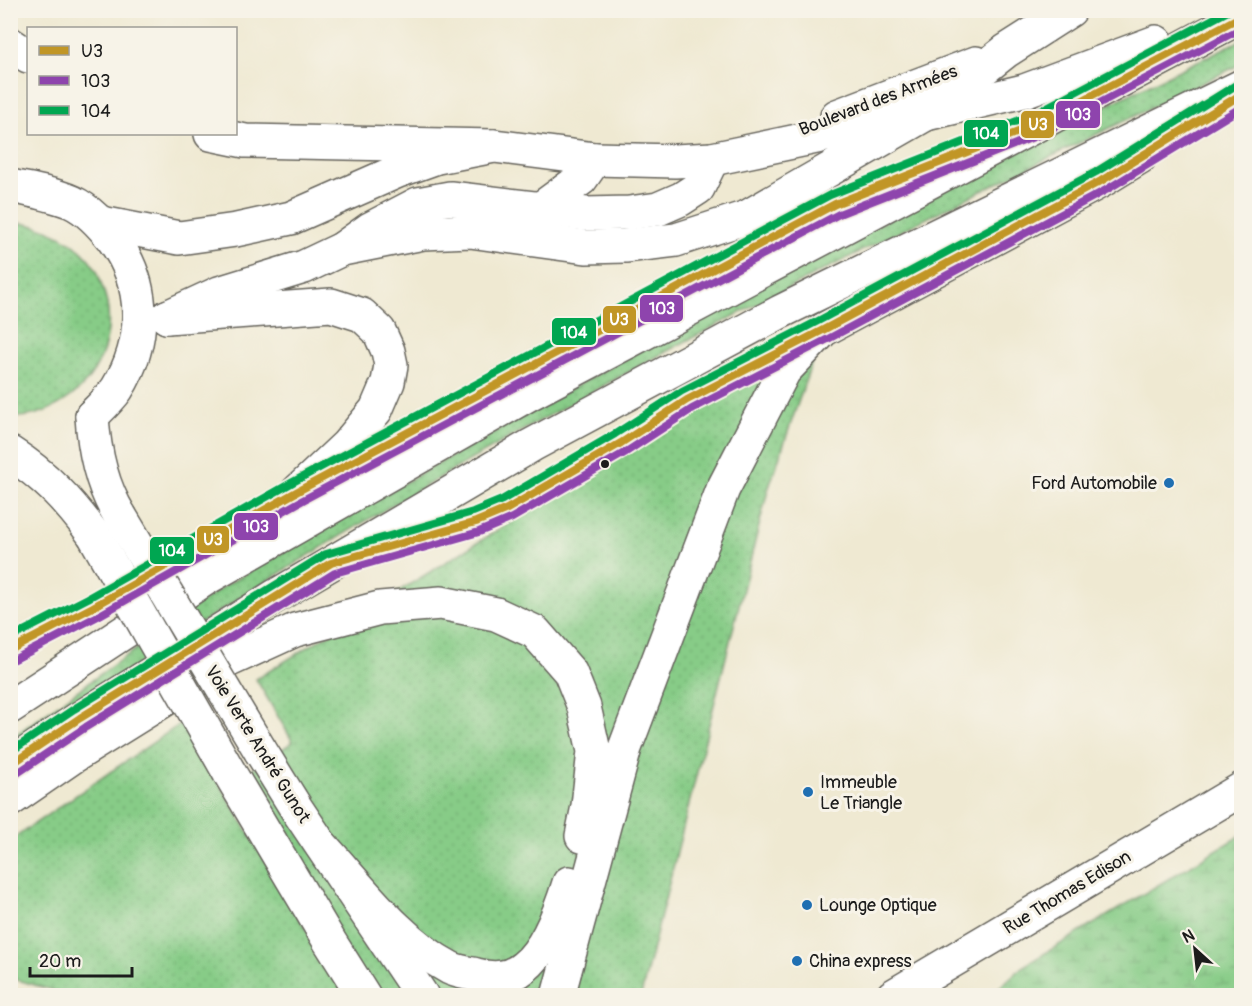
<svg xmlns="http://www.w3.org/2000/svg" width="1252" height="1006" font-family="Pangolin,sans-serif">
	<style>
		.grass { fill: url(#grass-dots); stroke: #527452; stroke-width: 1.5 }
		.wetland { fill: url(#wetland-marsh); stroke: #527452; stroke-width: 1.5 }
		.lines { fill: none; stroke-linecap: round; stroke-linejoin: round }
		.minor-casing { stroke: #66645c; stroke-width: 36 }
		.major-casing { stroke: #66645c; stroke-width: 36 }
		.highway-casing { stroke: #66645c; stroke-width: 36 }
		.minor { stroke: #fff; stroke-width: 33 }
		.major { stroke: #fff; stroke-width: 33 }
		.highway { stroke: #fff; stroke-width: 33 }
		.major-bridge-casing { stroke: #66645c; stroke-width: 36; stroke-linecap: butt }
		.major-bridge { stroke: #fff; stroke-width: 33 }
		.bus-1-casing { stroke: #f7f3e8; stroke-width: 12 }
		.bus-2-casing { stroke: #f7f3e8; stroke-width: 12 }
		.bus-3-casing { stroke: #f7f3e8; stroke-width: 12 }
		.bus-1 { stroke: #c19626; stroke-width: 8 }
		.bus-2 { stroke: #8e44ad; stroke-width: 8 }
		.bus-3 { stroke: #00a651; stroke-width: 8 }
		.bus-dot { fill: #1c1c1c; stroke: #f7f3e8; stroke-width: 2 }
		.poi-dot { fill: #1f6fb2; stroke: #f7f3e8; stroke-width: 2 }
		.labels { text-anchor: middle; stroke-width: 6; stroke-linejoin: round; paint-order: stroke }
		.street-label { font-size: 18px; fill: #1c1c1c; stroke: #f7f3e8 }
		.poi-label { font-size: 18px; fill: #1c1c1c; stroke: #f7f3e8; text-anchor: start }
		.line-badge { stroke: #f7f3e8; stroke-width: 2 }
		.badge-label { font-size: 16px; text-anchor: middle; font-weight: bold; fill: #fff }
	</style>
	<defs>
		<pattern id="grass-dots" width="8" height="8" patternUnits="userSpaceOnUse" patternTransform="scale(1.5)"><rect width="8" height="8" fill="#87cc87"/><path d="M2 2h.1M6 6h.1" fill="none" stroke="#74af74" stroke-width="1.8" stroke-linecap="round"/></pattern>
		<pattern id="wetland-marsh" width="20" height="14" patternUnits="userSpaceOnUse" patternTransform="scale(1.5)"><rect width="20" height="14" fill="#87cc87"/><path d="M1 5h8M5 5V1M11 12h8M15 12V8" fill="none" stroke="#74af74"/></pattern>
	</defs>
	<rect width="100%" height="100%" fill="#f7f3e8"/>
	<filter id="ink" filterUnits="userSpaceOnUse"><feTurbulence type="fractalNoise" baseFrequency=".0167" numOctaves="2"/><feDisplacementMap in="SourceGraphic" scale="12" xChannelSelector="R" yChannelSelector="G"/><feConvolveMatrix kernelMatrix="1 2 1 2 8 2 1 2 1" color-interpolation-filters="sRGB"/></filter>
	<filter id="wash" filterUnits="userSpaceOnUse"><feTurbulence type="fractalNoise" baseFrequency=".008" numOctaves="4" result="noise"/><feDisplacementMap in="SourceGraphic" scale="24" xChannelSelector="R" yChannelSelector="G"/><feGaussianBlur stdDeviation="1.35" result="paint"/><feColorMatrix in="noise" values="0 0 0 0 0 0 0 0 0 0 0 0 0 0 0 0 0 1.4 0 .05"/><feComposite in="paint" operator="in"/></filter>
	<g filter="url(#wash)">
		<rect width="100%" height="100%" fill="#efe9d2"/>
		<g class="grass">
			<path d="M1241 40V64C1046 159 850 254 658 356 517 432 376 512 240 598 162 647 86 700 11 752V738L226 585 406 482 646 347 1097 110Z"/>
			<path d="M11 222C44 224 78 240 96 269 99 274 100 281 102 286 118 327 103 375 66 400 50 411 31 418 11 417Z"/>
			<path d="M823 330 768 490 641 995H364L237 779 293 742 256 679Z"/>
			<path d="M183 722 345 995H68L11 978V840Z"/>
		</g>
		<path class="wetland" d="M1241 835V995H991L1022 967Z"/>
	</g>
	<g filter="url(#ink)">
		<g class="lines">
			<defs>
				<g id="minor">
					<path d="M837 116 976 63"/>
					<path d="M540 209 581 179 595 159"/>
					<path d="M101 223 179 238 236 230 291 218 398 171 437 157 494 146 595 159 675 161 712 159 926 114"/>
					<path d="M342 249 423 233 470 231 586 247 625 246 676 240 747 217 926 114 1006 51 1070 10"/>
					<path d="M167 317 219 293 304 267 342 249 370 229 418 204 450 198 586 214 629 213 658 209 681 199 698 188 712 159"/>
					<path d="M893 996 1242 789"/>
				</g>
				<g id="major">
					<path d="M92 416C94 452 101 485 120 516"/>
					<path d="M10 453C46 476 69 501 94 535"/>
					<path d="M260 750 296 808 422 996"/>
					<path d="M229 772 330 942 364 996"/>
				</g>
				<g id="highway">
					<path d="M10 44 28 56"/>
					<path d="M926 114 1024 91 1156 42"/>
					<path d="M211 134 245 141 494 146"/>
					<path d="M10 186C31 190 53 194 72 202 89 210 102 225 113 239 147 285 147 341 117 389 110 399 100 408 92 416"/>
					<path d="M167 317 331 305 362 315 379 331 388 351 391 365 388 382 376 410 347 445 245 541"/>
					<path d="M10 707 205 579 529 394 1242 16"/>
					<path d="M10 765 80 718 274 597 532 445 780 312 1242 86"/>
					<path d="M10 800 74 756 225 662 295 630 380 608 441 603 496 614 535 632 570 672 584 707 594 751 588 806 582 836"/>
					<path d="M322 846C360 887 400 942 450 968 458 972 468 973 477 975 494 980 510 979 524 967 546 950 561 909 569 883"/>
					<path d="M558 996 625 748 723 489 784 371 823 330 1101 181 1140 157"/>
				</g>
			</defs>
			<use href="#minor" class="minor-casing"/>
			<use href="#major" class="major-casing"/>
			<use href="#highway" class="highway-casing"/>
			<use href="#minor" class="minor"/>
			<use href="#major" class="major"/>
			<use href="#highway" class="highway"/>
			<defs>
				<g id="major-bridge">
					<path d="M120 516 260 750"/>
					<path d="M94 535 229 772"/>
				</g>
			</defs>
			<use href="#major-bridge" class="major-bridge-casing"/>
			<use href="#major-bridge" class="major-bridge"/>
			<defs>
				<g id="bus-1">
					<path d="M10 650 93 607 298 491 835 204 1036 125 1242 16"/>
					<path d="M10 765 80 718 331 563 476 522 507 509 621 443 687 400 823 330 1101 181 1242 94"/>
				</g>
				<g id="bus-2">
					<path d="M15 659 98 616 303 500 839 214 1041 134 1242 28"/>
					<path d="M16 774 86 727 335 573 479 532 512 518 626 452 692 409 828 339 1106 190 1242 107"/>
				</g>
				<g id="bus-3">
					<path d="M10 638 88 598 293 482 830 195 1032 115 1230 10"/>
					<path d="M10 752 74 709 326 554 473 512 502 500 615 434 682 391 818 321 1096 172 1236 85"/>
				</g>
			</defs>
			<use href="#bus-1" class="bus-1-casing"/>
			<use href="#bus-2" class="bus-2-casing"/>
			<use href="#bus-3" class="bus-3-casing"/>
			<use href="#bus-1" class="bus-1"/>
			<use href="#bus-2" class="bus-2"/>
			<use href="#bus-3" class="bus-3"/>
		</g>
	</g>
	<circle class="bus-dot" cx="605" cy="464" r="5"/>
	<g class="poi-dot">
		<circle cx="1169" cy="483" r="6"/>
		<circle cx="808" cy="792" r="6"/>
		<circle cx="807" cy="905" r="6"/>
		<circle cx="797" cy="961" r="6"/>
	</g>
	<g class="labels">
		<g class="street-label">
			<text transform="translate(878 100) rotate(-21)" y="6">Boulevard des Armées</text>
			<text transform="translate(258 744) rotate(58)" y="6">Voie Verte André Gunot</text>
			<text transform="translate(1067 892) rotate(-31)" y="6">Rue Thomas Edison</text>
		</g>
		<g class="poi-label">
			<text x="1157" y="489" text-anchor="end">Ford Automobile</text>
			<text x="820" y="788">Immeuble<tspan x="820" dy="21">Le Triangle</tspan></text>
			<text x="819" y="911">Lounge Optique</text>
			<text x="809" y="967">China express</text>
		</g>
	</g>
	<g class="line-badge">
		<rect x="1055" y="100" width="46" height="29" rx="6" fill="#8e44ad"/>
		<rect x="1020" y="110" width="35" height="29" rx="6" fill="#c19626"/>
		<rect x="963" y="119" width="46" height="29" rx="6" fill="#00a651"/>
		<rect x="639" y="294" width="45" height="29" rx="6" fill="#8e44ad"/>
		<rect x="602" y="305" width="35" height="29" rx="6" fill="#c19626"/>
		<rect x="551" y="317" width="46" height="29" rx="6" fill="#00a651"/>
		<rect x="233" y="512" width="46" height="29" rx="6" fill="#8e44ad"/>
		<rect x="196" y="525" width="34" height="29" rx="6" fill="#c19626"/>
		<rect x="149" y="536" width="46" height="29" rx="6" fill="#00a651"/>
	</g>
	<g class="badge-label">
		<text x="1078" y="120">103</text>
		<text x="1038" y="130">U3</text>
		<text x="986" y="139">104</text>
		<text x="662" y="314">103</text>
		<text x="619" y="325">U3</text>
		<text x="574" y="338">104</text>
		<text x="256" y="532">103</text>
		<text x="213" y="545">U3</text>
		<text x="172" y="556">104</text>
	</g>
	<rect width="1252" height="1006" fill="none" stroke="#f7f3e8" stroke-width="36"/>
	<rect x="27" y="27" width="210" height="108" fill="#f7f3e8" stroke="#9f9d96" stroke-width="1.5"/>
	<rect x="39" y="46" width="30" height="9" fill="#c19626" stroke="#9f9d96" stroke-width="1.5"/>
	<text x="81" y="57" font-size="18" fill="#1c1c1c">U3</text>
	<rect x="39" y="76" width="30" height="9" fill="#8e44ad" stroke="#9f9d96" stroke-width="1.5"/>
	<text x="81" y="87" font-size="18" fill="#1c1c1c">103</text>
	<rect x="39" y="106" width="30" height="9" fill="#00a651" stroke="#9f9d96" stroke-width="1.5"/>
	<text x="81" y="117" font-size="18" fill="#1c1c1c">104</text>
	<g transform="translate(1195 949) rotate(333)" stroke="#f7f3e8" stroke-width="4.5" paint-order="stroke">
	<path d="M0-4.5L10 22L0 15L-10 22Z" fill="#1c1c1c"/>
	<text y="-9" font-size="16" font-weight="bold" text-anchor="middle" fill="#1c1c1c">N</text>
	</g>
	<path d="M30 967v9h102v-9" fill="none" stroke="#1c1c1c" stroke-width="3"/>
	<text x="39" y="967" font-size="18" fill="#1c1c1c" stroke="#f7f3e8" stroke-width="4.5" paint-order="stroke">20 m</text>
</svg>
